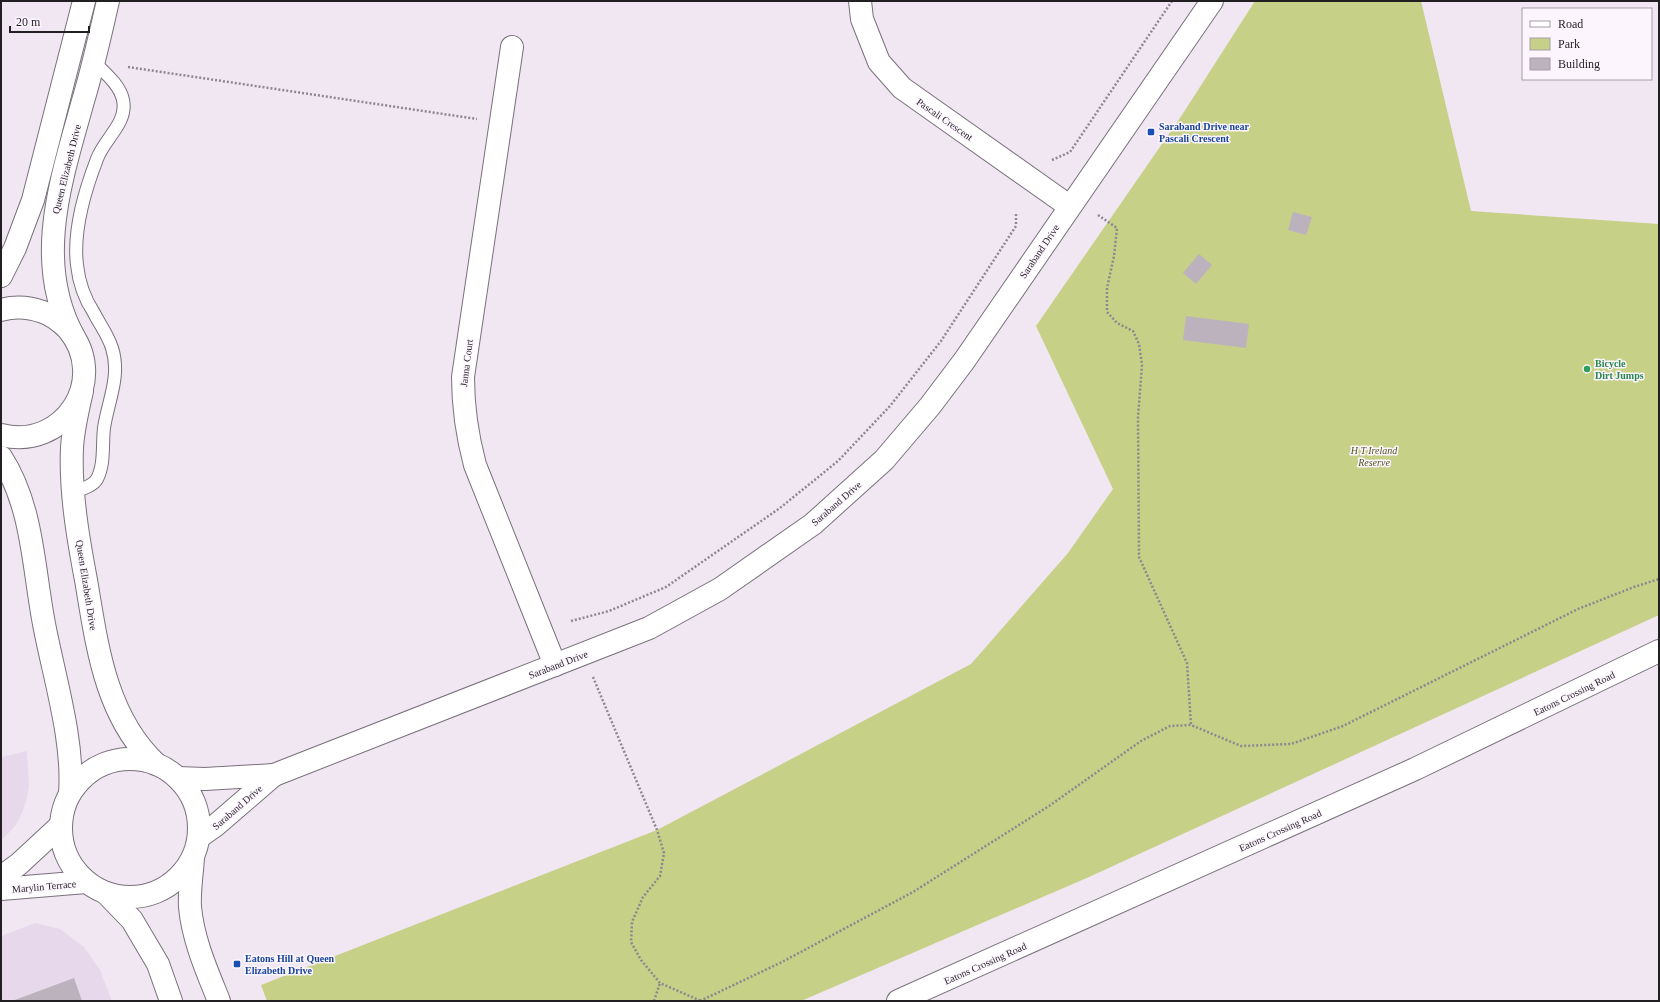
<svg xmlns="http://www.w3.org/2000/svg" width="1660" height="1002" font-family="'Times New Roman',serif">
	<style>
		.built { fill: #e7d9eb }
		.green { fill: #c6d087 }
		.building { fill: #bbb2bd }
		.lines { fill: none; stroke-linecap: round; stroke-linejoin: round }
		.service-casing { stroke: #79717b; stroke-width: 14 }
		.minor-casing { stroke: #79717b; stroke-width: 24 }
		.tertiary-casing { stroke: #79717b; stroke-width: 24 }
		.primary-casing { stroke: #79717b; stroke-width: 24 }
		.path { stroke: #8d878f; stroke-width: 2.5; stroke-dasharray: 2 2; stroke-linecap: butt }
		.service { stroke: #fff; stroke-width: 12 }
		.minor { stroke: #fff; stroke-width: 22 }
		.tertiary { stroke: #fff; stroke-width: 22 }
		.primary { stroke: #fff; stroke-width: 22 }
		.transit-dot { fill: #1a4fb4; stroke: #fcf5fe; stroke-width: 1.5 }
		.leisure-dot { fill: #2e9e5b; stroke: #fcf5fe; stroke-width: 1.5 }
		.labels { text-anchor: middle; stroke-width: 3; stroke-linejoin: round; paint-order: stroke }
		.street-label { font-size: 10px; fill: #221f23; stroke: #fcf5fe }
		.transit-label { font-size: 10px; font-weight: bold; fill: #164399; stroke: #fcf5fe; text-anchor: start }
		.leisure-label { font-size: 10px; font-weight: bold; fill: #27864d; stroke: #fcf5fe; text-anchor: start }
		.park-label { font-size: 10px; font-style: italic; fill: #505621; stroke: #fcf5fe }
	</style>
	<rect width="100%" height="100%" fill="#f0e7f2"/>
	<g class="built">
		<path d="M27 751 29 785 27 798 22 813 15 826 1 841V757Z"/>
		<path d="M35 923 60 929 84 947 100 970 112 1001H1V936Z"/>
	</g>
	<path class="green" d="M1255 1H1421L1471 211 1659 224V615L1089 877 801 1001H267L261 985 657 830 971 664 1068 553 1113 489 1036 326 1182 115Z"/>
	<g class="building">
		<path d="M1293 212 1312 217 1306 235 1288 230Z"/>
		<path d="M1199 254 1212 265 1196 284 1183 273Z"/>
		<path d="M1186 316 1249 324 1246 348 1183 340Z"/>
		<path d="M74 978 82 1001H12Z"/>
	</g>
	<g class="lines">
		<defs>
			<path id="service" d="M74 492C82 489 93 486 97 479 105 464 102 444 104 428 108 401 121 376 112 348 108 335 100 325 94 313 84 298 79 283 77 265 73 232 85 190 97 159 104 139 128 123 123 100 120 85 105 73 94 62"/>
			<g id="minor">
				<path d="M860 1 862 19 879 62 902 88 1069 206"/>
				<path d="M512 47 463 377C463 407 467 435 475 465L555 665"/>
				<path d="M178 778 205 779 274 775 649 628 720 589 813 524 884 460 930 406 964 361 1212 1"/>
				<path d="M199 837 216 825 274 775"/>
				<path d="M1 877 19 864 61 825"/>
				<path d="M1 889 86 882"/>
			</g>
			<g id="tertiary">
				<path d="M1 276 15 248 33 200 84 1"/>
				<path d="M1 310C15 306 29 307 43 312 52 315 61 322 68 329 110 379 64 451 1 435"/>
				<path d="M74 337C32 262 62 177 83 101 93 68 100 35 108 1"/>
				<path d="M82 391C78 409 73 429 72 448 70 491 78 538 86 580 97 645 105 716 156 764"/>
				<path d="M1 457C34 508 33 570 45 629 55 680 74 742 70 793"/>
				<circle cx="130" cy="828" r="69"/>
				<path d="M193 858C192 874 189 891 190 907 193 940 207 971 219 1001"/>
				<path d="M106 893 132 920 158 964 171 1001"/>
			</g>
			<path id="primary" d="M898 1001 1415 769 1659 651"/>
		</defs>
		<use href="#service" class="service-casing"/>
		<use href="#minor" class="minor-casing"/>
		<use href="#tertiary" class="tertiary-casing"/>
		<use href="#primary" class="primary-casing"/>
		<g class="path">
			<path d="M128 67 477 119"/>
			<path d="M1052 160 1070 152 1172 1"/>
			<path d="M1098 215 1117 228 1114 256 1107 288V312L1117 323 1133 331 1139 344 1142 365 1138 417 1139 557 1187 663 1191 725"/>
			<path d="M571 621 609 611 666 587 780 508 838 461 890 406 941 341 1016 226V213"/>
			<path d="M593 677 657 830 664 853 660 876 643 897 632 922 631 942 641 960 660 983 701 1001"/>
			<path d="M654 1001 660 983"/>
			<path d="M700 1001 782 962 913 892 1049 806 1141 741 1170 726 1191 725 1241 746 1291 744 1343 726 1578 609 1634 587 1659 579"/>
		</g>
		<use href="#service" class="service"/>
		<use href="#minor" class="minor"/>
		<use href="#tertiary" class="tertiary"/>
		<use href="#primary" class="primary"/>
	</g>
	<g class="transit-dot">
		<rect x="1147" y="128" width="8" height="8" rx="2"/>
		<rect x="233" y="960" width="8" height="8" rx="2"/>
	</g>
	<circle class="leisure-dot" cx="1587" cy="369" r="4"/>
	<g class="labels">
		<g class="street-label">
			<text transform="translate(945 119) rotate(35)" y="4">Pascali Crescent</text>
			<text transform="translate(66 169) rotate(-76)" y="4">Queen Elizabeth Drive</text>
			<text transform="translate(1039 251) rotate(-56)" y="4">Saraband Drive</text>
			<text transform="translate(466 363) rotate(-83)" y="4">Janna Court</text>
			<text transform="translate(836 503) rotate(-41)" y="4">Saraband Drive</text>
			<text transform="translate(87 585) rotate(81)" y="4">Queen Elizabeth Drive</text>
			<text transform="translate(558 664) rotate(-21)" y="4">Saraband Drive</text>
			<text transform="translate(1574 693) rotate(-26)" y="4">Eatons Crossing Road</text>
			<text transform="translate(237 807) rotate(-41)" y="4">Saraband Drive</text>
			<text transform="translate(1280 830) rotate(-24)" y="4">Eatons Crossing Road</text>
			<text transform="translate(44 886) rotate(-5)" y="4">Marylin Terrace</text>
			<text transform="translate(985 963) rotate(-24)" y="4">Eatons Crossing Road</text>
		</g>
		<g class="transit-label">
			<text x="1159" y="130">Saraband Drive near<tspan x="1159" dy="12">Pascali Crescent</tspan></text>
			<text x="245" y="962">Eatons Hill at Queen<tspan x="245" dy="12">Elizabeth Drive</tspan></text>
		</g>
		<g class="leisure-label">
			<text x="1595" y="367">Bicycle<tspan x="1595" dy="12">Dirt Jumps</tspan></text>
		</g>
		<g class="park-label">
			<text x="1374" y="454">H T Ireland<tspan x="1374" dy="12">Reserve</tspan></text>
		</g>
	</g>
	<rect width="1660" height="1002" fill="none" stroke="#221f23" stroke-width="4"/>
	<rect x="1522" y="8" width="130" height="72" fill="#fcf5fe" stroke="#a59fa6"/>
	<rect x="1530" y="21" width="20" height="6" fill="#ffffff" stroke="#a59fa6"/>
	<text x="1558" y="28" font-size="12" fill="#221f23">Road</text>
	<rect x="1530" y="38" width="20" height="12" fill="#c6d087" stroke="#a59fa6"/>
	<text x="1558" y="48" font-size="12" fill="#221f23">Park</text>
	<rect x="1530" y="58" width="20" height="12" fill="#bbb2bd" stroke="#a59fa6"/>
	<text x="1558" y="68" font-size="12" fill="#221f23">Building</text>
	<path d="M10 26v6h79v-6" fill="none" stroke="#221f23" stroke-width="2"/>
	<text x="16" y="26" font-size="12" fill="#221f23" stroke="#fcf5fe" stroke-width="3" paint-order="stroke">20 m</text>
</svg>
